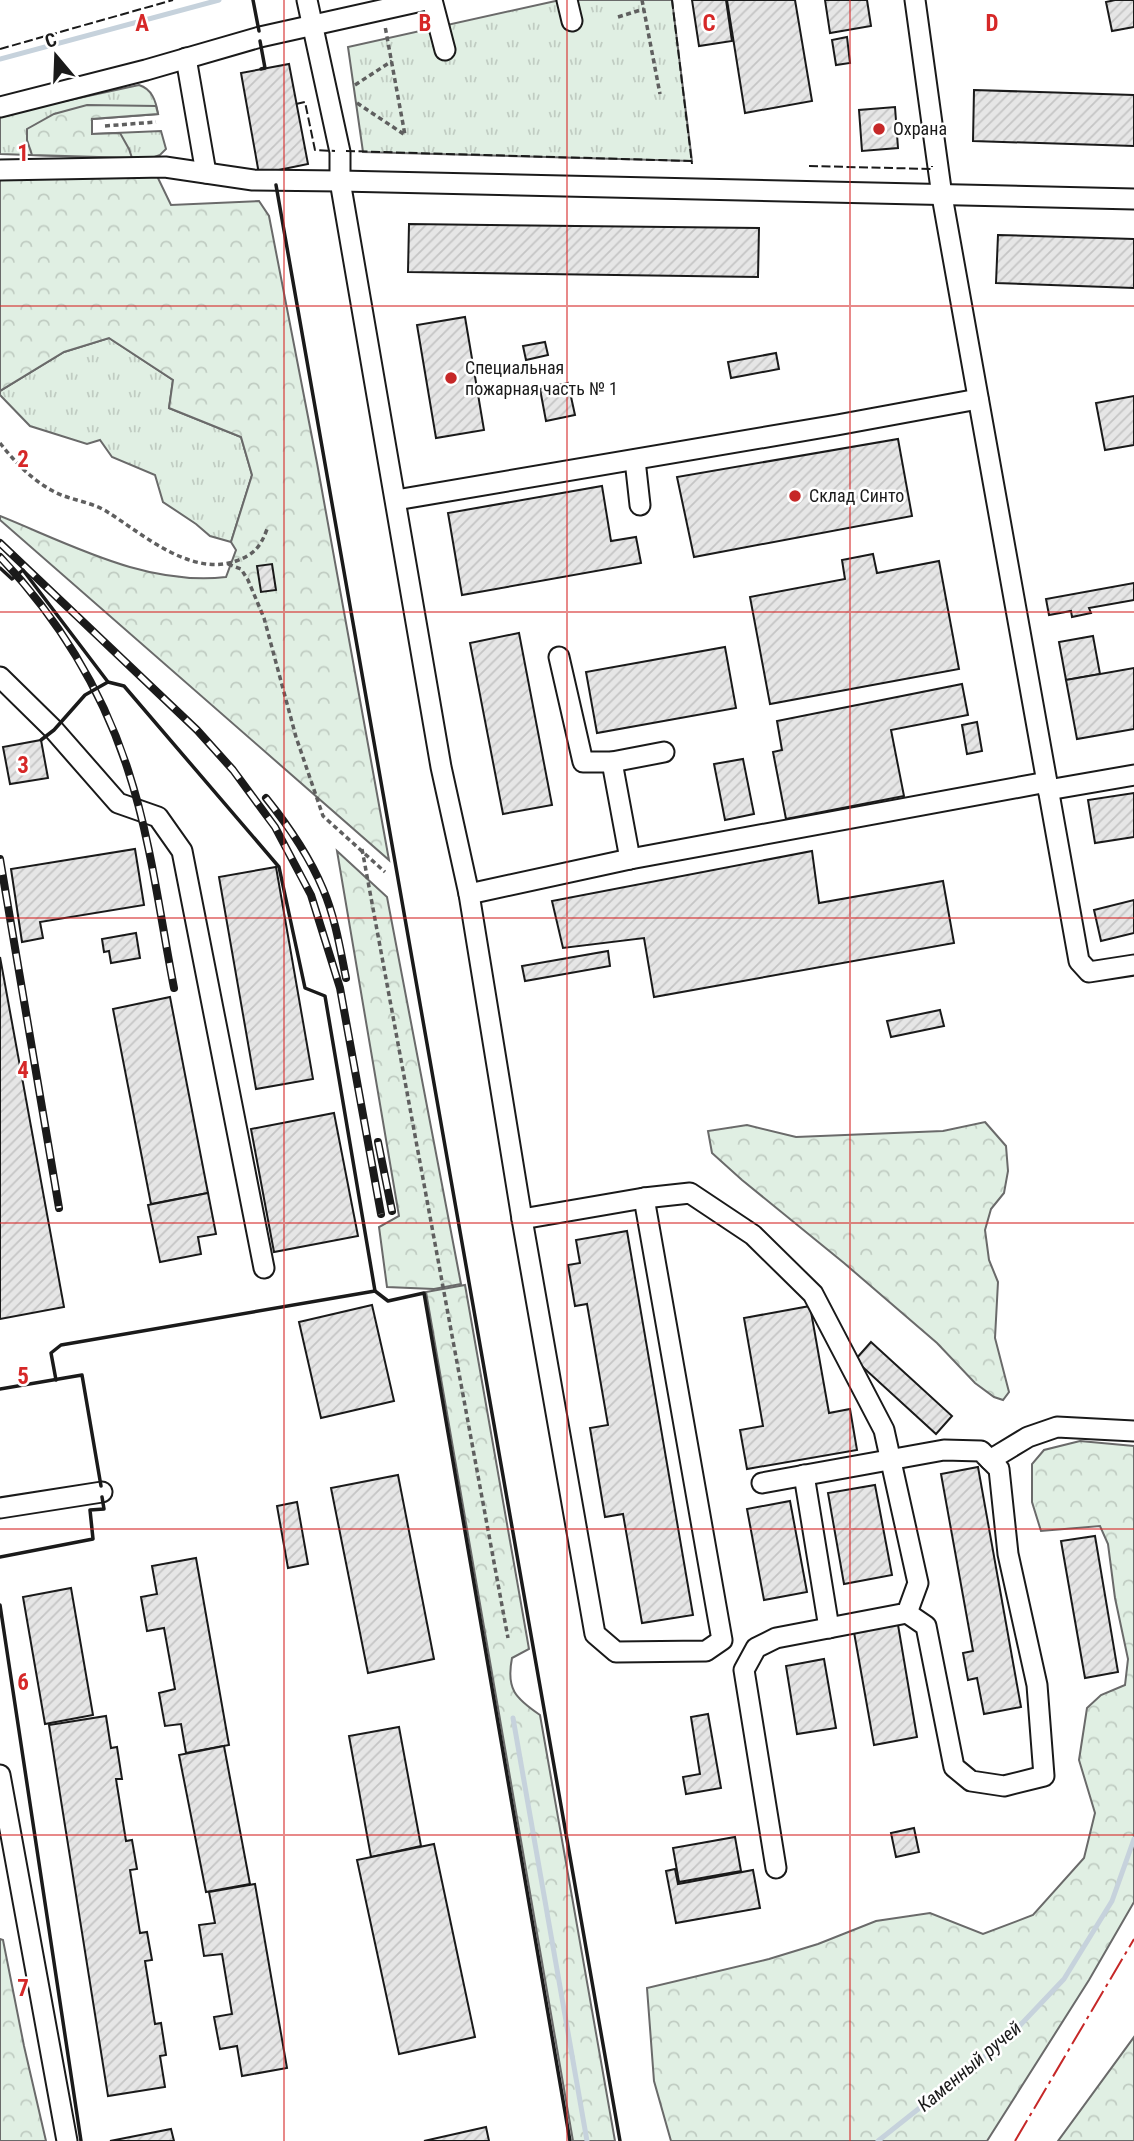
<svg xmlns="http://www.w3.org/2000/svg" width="1134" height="2141" font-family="'Roboto Condensed',sans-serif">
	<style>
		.grass { fill: url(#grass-tufts); stroke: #6a6a6a; stroke-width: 2 }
		.forest { fill: url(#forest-crowns); stroke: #6a6a6a; stroke-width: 2 }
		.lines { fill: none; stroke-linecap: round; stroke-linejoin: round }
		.stream { stroke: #c6d2dc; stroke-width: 5 }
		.building { fill: url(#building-hatch); stroke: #1a1a1a; stroke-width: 2 }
		.minor-casing { stroke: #1a1a1a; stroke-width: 23 }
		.path { stroke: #5f5f5f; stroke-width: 3.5; stroke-dasharray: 5 3.5; stroke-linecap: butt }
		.minor { stroke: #fff; stroke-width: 19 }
		.rail-casing { stroke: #1a1a1a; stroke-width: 8 }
		.rail { stroke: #fff; stroke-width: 5; stroke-dasharray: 16; stroke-linecap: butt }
		.fence { stroke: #1a1a1a; stroke-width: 2; stroke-dasharray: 9 3.5; stroke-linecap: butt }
		.wall { stroke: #1a1a1a; stroke-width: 3.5 }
		.power { stroke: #c62828; stroke-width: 2; stroke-dasharray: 24 5 3.5 5; stroke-linecap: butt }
		.grid { fill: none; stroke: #d62828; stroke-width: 2; stroke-opacity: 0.55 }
		.poi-dot { fill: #c62828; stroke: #fff; stroke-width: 2.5 }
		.labels { text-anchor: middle; stroke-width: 5; stroke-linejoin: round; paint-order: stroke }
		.poi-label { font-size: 18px; fill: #1a1a1a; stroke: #fff; text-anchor: start }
		.water-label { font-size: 19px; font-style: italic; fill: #1a1a1a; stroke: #fff }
		.grid-label { font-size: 23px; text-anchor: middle; font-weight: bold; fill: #d62828; stroke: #fff; stroke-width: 5; stroke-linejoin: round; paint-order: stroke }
	</style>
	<defs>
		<pattern id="grass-tufts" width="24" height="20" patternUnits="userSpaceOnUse" patternTransform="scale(1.75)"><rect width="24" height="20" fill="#e0efe3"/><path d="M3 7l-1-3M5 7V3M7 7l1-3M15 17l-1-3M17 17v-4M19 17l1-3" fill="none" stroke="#c0ccc2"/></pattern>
		<pattern id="forest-crowns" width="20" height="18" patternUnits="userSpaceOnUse" patternTransform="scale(1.75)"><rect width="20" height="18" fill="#e0efe3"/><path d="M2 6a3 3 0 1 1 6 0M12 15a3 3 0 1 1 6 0" fill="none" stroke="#c0ccc2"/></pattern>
		<pattern id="building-hatch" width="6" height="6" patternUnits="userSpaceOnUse" patternTransform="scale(1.75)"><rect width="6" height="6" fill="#e6e6e6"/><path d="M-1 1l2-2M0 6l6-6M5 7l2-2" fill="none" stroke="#c5c5c5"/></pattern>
	</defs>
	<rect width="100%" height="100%" fill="#fff"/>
	<g class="grass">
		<path d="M560 0H672L692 161 363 152 348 47Z"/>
		<path d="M139 85C152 89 156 101 158 114L92 119V134L161 131 166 149 160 155 149 159 0 154V115Z"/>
		<path d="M109 338 173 380 169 408 241 437 252 475 231 542 210 536 196 524 163 502 155 475 112 457 100 440 87 444 30 426 0 395V391L64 352Z"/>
	</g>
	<g class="forest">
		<path d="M87 105 156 106 158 114 92 119V134L120 133 129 149 132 158 32 155 27 140V129L54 114Z"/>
		<path d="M157 176 171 205 259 201 269 216 317 463 389 860 0 520V516C72 545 146 586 226 577L236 550 231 542 252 475 241 437 169 408 173 380 109 338 64 352 0 391V178Z"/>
		<path d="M337 851 387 897 461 1284 434 1289 387 1287 379 1227 399 1216Z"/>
		<path d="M985 1122 1006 1146 1008 1171 1004 1193 991 1209 985 1230 989 1260 998 1282 995 1338 1009 1392 1003 1400 994 1397 975 1383 937 1343 844 1263 742 1180 712 1153 708 1131 747 1125 796 1137 943 1131Z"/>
		<path d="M465 1285 529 1649 512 1658C506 1689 515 1698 540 1715L615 2141H573L426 1292Z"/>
		<path d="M1080 1441 1134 1446V1902L1089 1980 987 2141H671L654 2081 647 1988 769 1959 818 1944 876 1921 930 1913 983 1934 1033 1915 1084 1858 1095 1813 1079 1760 1087 1708 1101 1695 1125 1685 1128 1659 1115 1598 1108 1544 1100 1526 1041 1531 1032 1502V1464L1044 1450Z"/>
		<path d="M0 1939 3 1940 24 2046 46 2141H0Z"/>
		<path d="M1134 2037V2141H1058Z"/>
	</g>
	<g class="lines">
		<g class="stream">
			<path d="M0 59 219 0"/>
			<path d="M513 1718 587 2141"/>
			<path d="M878 2141 1009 2037 1064 1979 1112 1901 1134 1839"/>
		</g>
	</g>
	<g class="building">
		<path d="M692 0H726L732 41 699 46Z"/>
		<path d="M727 0H795L812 101 745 113Z"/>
		<path d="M825 0H867L871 26 830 33Z"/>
		<path d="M1115 0H1134V27L1112 31 1106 2Z"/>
		<path d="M847 37 850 63 836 65 832 40Z"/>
		<path d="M289 64 308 164 259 174 241 73Z"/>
		<path d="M974 90 1134 95V146L973 141Z"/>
		<path d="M895 107 898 148 862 151 859 110Z"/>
		<path d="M409 224 759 228 758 277 408 272Z"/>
		<path d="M998 235 1134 239V288L996 283Z"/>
		<path d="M465 317 484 430 436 438 417 325Z"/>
		<path d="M545 342 548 355 526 360 523 346Z"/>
		<path d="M776 353 779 369 731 378 728 362Z"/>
		<path d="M568 383 575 415 546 421 540 389Z"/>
		<path d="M1134 396V445L1105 450 1096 403Z"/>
		<path d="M898 439 912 516 694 557 677 477Z"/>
		<path d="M602 486 611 541 636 537 641 563 462 595 448 513Z"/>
		<path d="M873 554 877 573 939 561 959 669 770 704 750 597 845 579 842 560Z"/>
		<path d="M272 564 276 590 261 592 257 566Z"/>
		<path d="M1134 583V600L1089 608 1091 613 1072 617 1071 611 1049 615 1046 599Z"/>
		<path d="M519 633 552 805 503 814 470 643Z"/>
		<path d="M1093 636 1100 674 1066 680 1059 642Z"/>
		<path d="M725 647 736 708 597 733 586 672Z"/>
		<path d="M1134 668V729L1077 739 1066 680Z"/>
		<path d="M962 684 968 715 891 730 904 796 786 819 773 752 782 750 777 721Z"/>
		<path d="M977 722 982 751 967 754 962 725Z"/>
		<path d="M41 740 48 778 10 784 3 747Z"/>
		<path d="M743 759 754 814 725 820 714 764Z"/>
		<path d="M1134 793V837L1095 843 1088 800Z"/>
		<path d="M135 849 144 905 40 922 43 938 22 942 11 869Z"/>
		<path d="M812 851 819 903 943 881 954 943 654 997 644 938 563 948 552 901Z"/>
		<path d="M276 867 313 1079 256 1089 219 877Z"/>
		<path d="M1134 900V933L1101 941 1094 910Z"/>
		<path d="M136 933 140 958 111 963 109 951 104 952 102 939Z"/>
		<path d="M608 951 610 966 525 981 522 966Z"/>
		<path d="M0 957 64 1307 0 1319Z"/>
		<path d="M170 997 208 1193 151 1204 113 1009Z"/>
		<path d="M940 1010 944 1026 891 1037 887 1021Z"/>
		<path d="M334 1113 358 1236 274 1252 251 1129Z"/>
		<path d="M208 1193 216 1234 198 1237 201 1254 160 1262 148 1205Z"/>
		<path d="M627 1231 693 1615 642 1623 623 1514 605 1517 590 1428 608 1425 587 1304 575 1306 568 1265 580 1263 576 1240Z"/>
		<path d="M372 1305 394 1401 321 1418 299 1322Z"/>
		<path d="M810 1306 829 1413 850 1409 857 1450 747 1469 740 1430 763 1426 744 1318Z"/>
		<path d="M871 1342 952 1416 936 1434 855 1360Z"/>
		<path d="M978 1467 1021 1707 984 1714 977 1678 968 1680 963 1653 973 1651 941 1474Z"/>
		<path d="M398 1475 434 1659 368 1673 331 1488Z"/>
		<path d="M875 1485 892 1575 844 1584 828 1493Z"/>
		<path d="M790 1501 807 1592 764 1600 747 1509Z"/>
		<path d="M297 1502 308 1564 288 1568 277 1506Z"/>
		<path d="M1095 1536 1118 1672 1085 1678 1061 1541Z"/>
		<path d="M196 1558 229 1745 186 1753 181 1724 165 1726 159 1693 175 1689 164 1628 147 1631 141 1597 157 1594 152 1566Z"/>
		<path d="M71 1588 93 1715 45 1724 23 1597Z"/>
		<path d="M896 1613 917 1737 874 1745 852 1621Z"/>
		<path d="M824 1659 836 1728 797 1734 786 1666Z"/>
		<path d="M708 1714 721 1788 686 1794 683 1777 700 1774 691 1717Z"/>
		<path d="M106 1716 111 1748 117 1747 122 1779H116L126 1841 132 1840 137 1869 130 1870 140 1933 147 1932 152 1960 145 1961 155 2024 161 2023 166 2055 160 2056 165 2087 108 2096 49 1725Z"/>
		<path d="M399 1727 421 1846 371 1857 349 1736Z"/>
		<path d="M224 1746 250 1884 206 1892 179 1755Z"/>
		<path d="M914 1828 919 1852 896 1857 891 1833Z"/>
		<path d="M735 1837 741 1871 679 1882 673 1848Z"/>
		<path d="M434 1844 475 2037 399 2054 357 1860Z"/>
		<path d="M675 1869 678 1884 753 1870 760 1908 676 1923 666 1871Z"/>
		<path d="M255 1884 287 2068 242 2076 237 2046 220 2049 214 2017 232 2014 222 1954 204 1956 199 1925 215 1923 209 1892Z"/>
		<path d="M486 2127 489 2141H424Z"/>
		<path d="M171 2129 174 2141H110Z"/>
	</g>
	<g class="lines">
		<defs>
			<g id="minor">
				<path d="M307 0 340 152V181L441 767 469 894 522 1219 595 1634 616 1652 706 1651 722 1640 644 1198"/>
				<path d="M432 0 445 50"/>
				<path d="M567 0 572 21"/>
				<path d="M915 0 942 196 1079 961 1089 972 1134 965"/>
				<path d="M186 58 206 173"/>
				<path d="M0 107 146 70 260 37 426 0"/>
				<path d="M0 170 165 167 253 180 340 181 1134 199"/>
				<path d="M635 460 640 505"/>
				<path d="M396 500 837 425 978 399"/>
				<path d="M559 657 583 762H612L664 752"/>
				<path d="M0 677 54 730 118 803 158 817 182 851 264 1268"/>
				<path d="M612 762 630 859"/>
				<path d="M1048 790 1134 775"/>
				<path d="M469 894 630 859 1047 782"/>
				<path d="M522 1219 644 1198 690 1193 753 1235 813 1294 884 1430 918 1583 907 1613 776 1638 756 1648 744 1670 776 1868"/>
				<path d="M990 1460 1028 1437 1057 1427 1134 1431"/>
				<path d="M804 1475 829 1628"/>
				<path d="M762 1483 944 1450 981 1451 999 1469 1008 1554 1037 1685 1044 1776 1004 1786 971 1781 954 1767 926 1626 907 1613"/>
				<path d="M0 1508 102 1492"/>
				<path d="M0 1775 67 2141"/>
			</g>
		</defs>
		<use href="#minor" class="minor-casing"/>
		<g class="path">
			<path d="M642 0 660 94"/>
			<path d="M618 17 644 9"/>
			<path d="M355 85 392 61"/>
			<path d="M357 103 405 135 385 26"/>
			<path d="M105 126 156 122"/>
			<path d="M0 443C14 461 31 479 51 490 68 500 89 501 106 511 143 534 190 577 236 561 254 555 261 546 267 529"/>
			<path d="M228 564 241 569 248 580 264 618 296 737 323 816 385 872"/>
			<path d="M362 849 508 1638"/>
		</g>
		<use href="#minor" class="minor"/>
		<defs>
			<g id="rail">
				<path d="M0 543 197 730 233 770 275 827 311 895 340 988 381 1214"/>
				<path d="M0 557C58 618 102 690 128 770 151 840 160 916 174 988"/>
				<path d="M266 798C287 824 310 858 323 889 335 917 340 948 346 978"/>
				<path d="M0 859 59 1208"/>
				<path d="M378 1142 392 1211"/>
			</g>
		</defs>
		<use href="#rail" class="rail-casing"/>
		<use href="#rail" class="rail"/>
		<g class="fence">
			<path d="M672 0 692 164"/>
			<path d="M0 49 173 0"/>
			<path d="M296 104 305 102 315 150 335 151"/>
			<path d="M346 151 692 161"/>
			<path d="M809 166 932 169V166"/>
		</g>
		<g class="wall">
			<path d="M253 0 259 31"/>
			<path d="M260 41 265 68 261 69"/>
			<path d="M276 185 620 2141"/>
			<path d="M0 568 12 579 23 570 108 682 124 686 279 867 305 988 325 996 375 1291 388 1301 424 1293 570 2141"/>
			<path d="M41 740 54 730 85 695 108 682"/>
			<path d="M56 1380 51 1353 61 1345 375 1291"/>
			<path d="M0 1389 82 1375 101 1486"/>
			<path d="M0 1557 93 1539 90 1510 104 1509 102 1497"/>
			<path d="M0 1605 81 2141"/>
		</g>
		<path class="power" d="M1015 2141 1134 1939"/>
	</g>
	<path class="grid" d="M284 0V2141M567 0V2141M850 0V2141M0 306H1134M0 612H1134M0 918H1134M0 1223H1134M0 1529H1134M0 1835H1134"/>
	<g class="poi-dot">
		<circle cx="879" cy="129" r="7"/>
		<circle cx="451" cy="378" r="7"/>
		<circle cx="795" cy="496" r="7"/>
	</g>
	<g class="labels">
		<g class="poi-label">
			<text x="893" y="135">Охрана</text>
			<text x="465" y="374">Специальная<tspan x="465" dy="21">пожарная часть № 1</tspan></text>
			<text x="809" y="502">Склад Синто</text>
		</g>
		<g class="water-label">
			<text transform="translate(969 2066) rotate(-40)" y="7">Каменный ручей</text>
		</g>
	</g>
	<g class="grid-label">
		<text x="142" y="31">A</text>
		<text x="425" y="31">B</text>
		<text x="709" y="31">C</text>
		<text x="992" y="31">D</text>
		<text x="23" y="161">1</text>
		<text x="23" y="467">2</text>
		<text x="23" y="773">3</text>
		<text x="23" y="1078">4</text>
		<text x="23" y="1384">5</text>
		<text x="23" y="1690">6</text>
		<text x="23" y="1996">7</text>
	</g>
	<g transform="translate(56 56) rotate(341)" stroke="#ffffff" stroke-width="5" paint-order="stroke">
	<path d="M0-5L12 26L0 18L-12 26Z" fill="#1a1a1a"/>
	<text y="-10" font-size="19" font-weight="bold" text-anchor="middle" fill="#1a1a1a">С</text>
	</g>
</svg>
